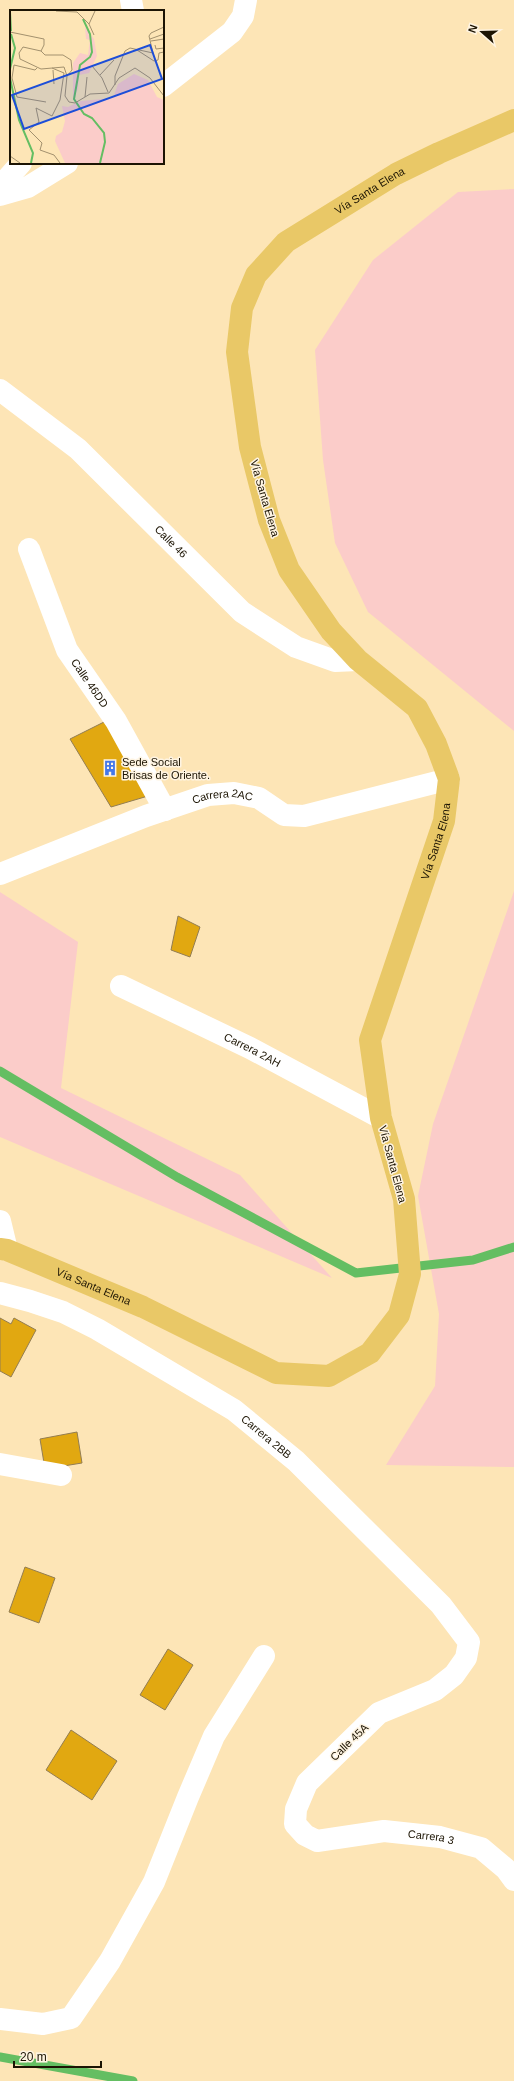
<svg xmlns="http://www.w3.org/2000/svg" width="514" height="2081" font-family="Arial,sans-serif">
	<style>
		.green { fill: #fbccc9 }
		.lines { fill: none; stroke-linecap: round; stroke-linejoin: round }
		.stream { stroke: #64be62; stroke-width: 9 }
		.building { fill: #e1a811; stroke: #937d52 }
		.minor { stroke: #fff; stroke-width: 22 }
		.major { stroke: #e9c867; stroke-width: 22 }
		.labels { text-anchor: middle; stroke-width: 3; stroke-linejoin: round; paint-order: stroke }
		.street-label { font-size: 11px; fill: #1c1403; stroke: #fef4e2 }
		.poi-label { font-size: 11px; fill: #1c1403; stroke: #fef4e2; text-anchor: start }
		.inset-river { fill: none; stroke: #64be62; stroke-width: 2 }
		.inset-road { fill: none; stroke: #a3916e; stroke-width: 1 }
		.view { fill: #1d4ed8; fill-opacity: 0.15; stroke: #1d4ed8; stroke-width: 2 }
		.inset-edge { fill: none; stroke: #1c1403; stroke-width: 2 }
	</style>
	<rect width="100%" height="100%" fill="#fde5b6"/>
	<g class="green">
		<path d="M514 189V731L368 612 335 543 323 460 315 350 373 260 458 192Z"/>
		<path d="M514 891V1467L386 1465 435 1386 439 1314 418 1196 433 1124Z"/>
		<path d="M0 892 78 942 61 1088 240 1175 332 1278 0 1137Z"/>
	</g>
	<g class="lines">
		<g class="stream">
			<path d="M0 1071 177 1177 356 1273 473 1260 514 1247"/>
			<path d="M0 2057 133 2081"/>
		</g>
	</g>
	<g class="building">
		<path d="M106 721 148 796 111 807 70 739Z"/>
		<path d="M178 916 200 927 190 957 171 950Z"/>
		<path d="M0 1318 11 1324 14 1318 36 1330 11 1377 0 1371Z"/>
		<path d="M77 1432 82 1463 45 1469 40 1439Z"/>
		<path d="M25 1567 55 1578 39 1623 9 1612Z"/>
		<path d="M168 1649 193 1665 165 1710 140 1695Z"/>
		<path d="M71 1730 117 1761 92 1800 46 1770Z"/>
	</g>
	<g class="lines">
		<g class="minor">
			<path d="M131 0 133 11"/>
			<path d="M163 86 232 32 243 16 246 0"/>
			<path d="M0 187 21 163"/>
			<path d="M0 195 28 187 67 163"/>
			<path id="s1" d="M0 390 78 449 242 612 296 647 335 661 358 660"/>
			<path id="s2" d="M29 549 67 650 116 721 165 810"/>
			<path id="s3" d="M0 874 146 816 208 795 234 793 259 798 284 815 304 816 449 779"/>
			<path id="s4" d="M121 986 250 1048 381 1118"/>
			<path d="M0 1221 7 1250"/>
			<path id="s5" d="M0 1293 30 1301 63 1312 97 1329 234 1410 296 1461 441 1605 469 1642 466 1658 454 1675 435 1690 379 1713 307 1783 296 1809 295 1824 305 1835 317 1841 384 1831 440 1837 481 1848 506 1869 514 1880"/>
			<path d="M0 1464 61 1475"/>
			<path d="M0 2019 43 2024 71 2018 110 1961 154 1882 188 1797 214 1736 264 1656"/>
		</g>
		<path class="major" id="s6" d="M0 1249 7 1250 143 1307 276 1373 329 1376 370 1353 399 1315 410 1274 404 1199 381 1118 370 1040 444 821 449 779 436 744 417 708 358 660 331 631 289 570 269 520 250 447 237 352 242 308 256 275 286 242 396 174 439 153 514 120"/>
	</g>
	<defs>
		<symbol id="building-bare" viewBox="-9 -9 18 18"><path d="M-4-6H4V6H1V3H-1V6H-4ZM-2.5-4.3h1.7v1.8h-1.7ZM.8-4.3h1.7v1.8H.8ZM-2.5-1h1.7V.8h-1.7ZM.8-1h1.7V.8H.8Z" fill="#4578e9" stroke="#fef4e2" stroke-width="2.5" paint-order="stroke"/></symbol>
	</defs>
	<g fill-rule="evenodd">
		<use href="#building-bare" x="99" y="757" width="22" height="22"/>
	</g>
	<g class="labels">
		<g class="street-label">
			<text dy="4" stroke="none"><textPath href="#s6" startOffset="1721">Vía Santa Elena</textPath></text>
			<text transform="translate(265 498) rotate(74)" y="4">Vía Santa Elena</text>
			<text dy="4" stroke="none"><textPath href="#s1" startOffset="229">Calle 46</textPath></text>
			<text dy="4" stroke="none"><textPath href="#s2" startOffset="148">Calle 46DD</textPath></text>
			<text dy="4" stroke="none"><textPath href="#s3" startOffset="237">Carrera 2AC</textPath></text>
			<text dy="4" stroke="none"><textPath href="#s6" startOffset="941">Vía Santa Elena</textPath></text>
			<text dy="4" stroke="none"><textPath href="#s4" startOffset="146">Carrera 2AH</textPath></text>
			<text transform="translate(393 1164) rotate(75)" y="4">Vía Santa Elena</text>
			<text dy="4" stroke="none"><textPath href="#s6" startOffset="101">Vía Santa Elena</textPath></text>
			<text dy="4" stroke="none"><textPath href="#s5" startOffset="305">Carrera 2BB</textPath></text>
			<text transform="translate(349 1742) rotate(-44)" y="4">Calle 45A</text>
			<text dy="4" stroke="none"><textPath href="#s5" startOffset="1003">Carrera 3</textPath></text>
		</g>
		<g class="poi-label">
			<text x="122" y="766">Sede Social<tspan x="122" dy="13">Brisas de Oriente.</tspan></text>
		</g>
	</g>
	<g transform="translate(10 10)">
		<rect width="154" height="154" fill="#fde5b6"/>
		<path d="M75 17 84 29 87 46 79 63 69 65 68 79 63 88V53L70 43 78 45 80 30 76 29ZM124 64 138 70 147 87 154 90V153H55L45 131 46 126 52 122 55 111 52 96 58 97 71 91 103 88 108 74Z" fill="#fbccc9"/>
		<path class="inset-river" d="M0 2 1 21M73 9 80 24 82 42 80 47 70 55 64 89 74 104 82 108 94 123 95 132 90 153M0 59 5 38 1 24M0 68 9 110 23 143 21 153"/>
		<path class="inset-road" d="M46 1 67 2 79 14 85 1M79 14 84 25M0 22 34 29V35L31 41 13 37 9 43 10 49 31 59 54 57 57 66 55 86 59 92 65 93 80 84 99 83 109 68 125 58 140 68 154 86M140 29 154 24M141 31 154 29M145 35 146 39 154 38M127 40 144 51 148 50 149 43 154 42M31 41 35 45H53L61 50 62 60 57 66M82 56 92 68 98 82M27 58 25 60 4 55 2 68 7 87 36 92M42 58 54 63 50 90 42 106 26 98 29 112 19 120 32 133 30 140 44 145 50 153M43 60 44 74M90 65 104 50M105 75V66L115 41 120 38 143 43 139 26 141 23 154 17M75 87 77 67M0 146 10 153"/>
		<path class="view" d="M140 35 152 69 14 119 2 85Z"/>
		<rect width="154" height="154" class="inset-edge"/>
	</g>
	<g transform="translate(482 32) rotate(290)" stroke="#fef4e2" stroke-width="3" paint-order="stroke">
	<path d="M0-3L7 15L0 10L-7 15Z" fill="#1c1403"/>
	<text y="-6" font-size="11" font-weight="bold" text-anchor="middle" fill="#1c1403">N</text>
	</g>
	<path d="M14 2061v6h87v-6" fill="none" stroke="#1c1403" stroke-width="2"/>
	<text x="20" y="2061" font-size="12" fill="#1c1403" stroke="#fef4e2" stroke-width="3" paint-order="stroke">20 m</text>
</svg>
